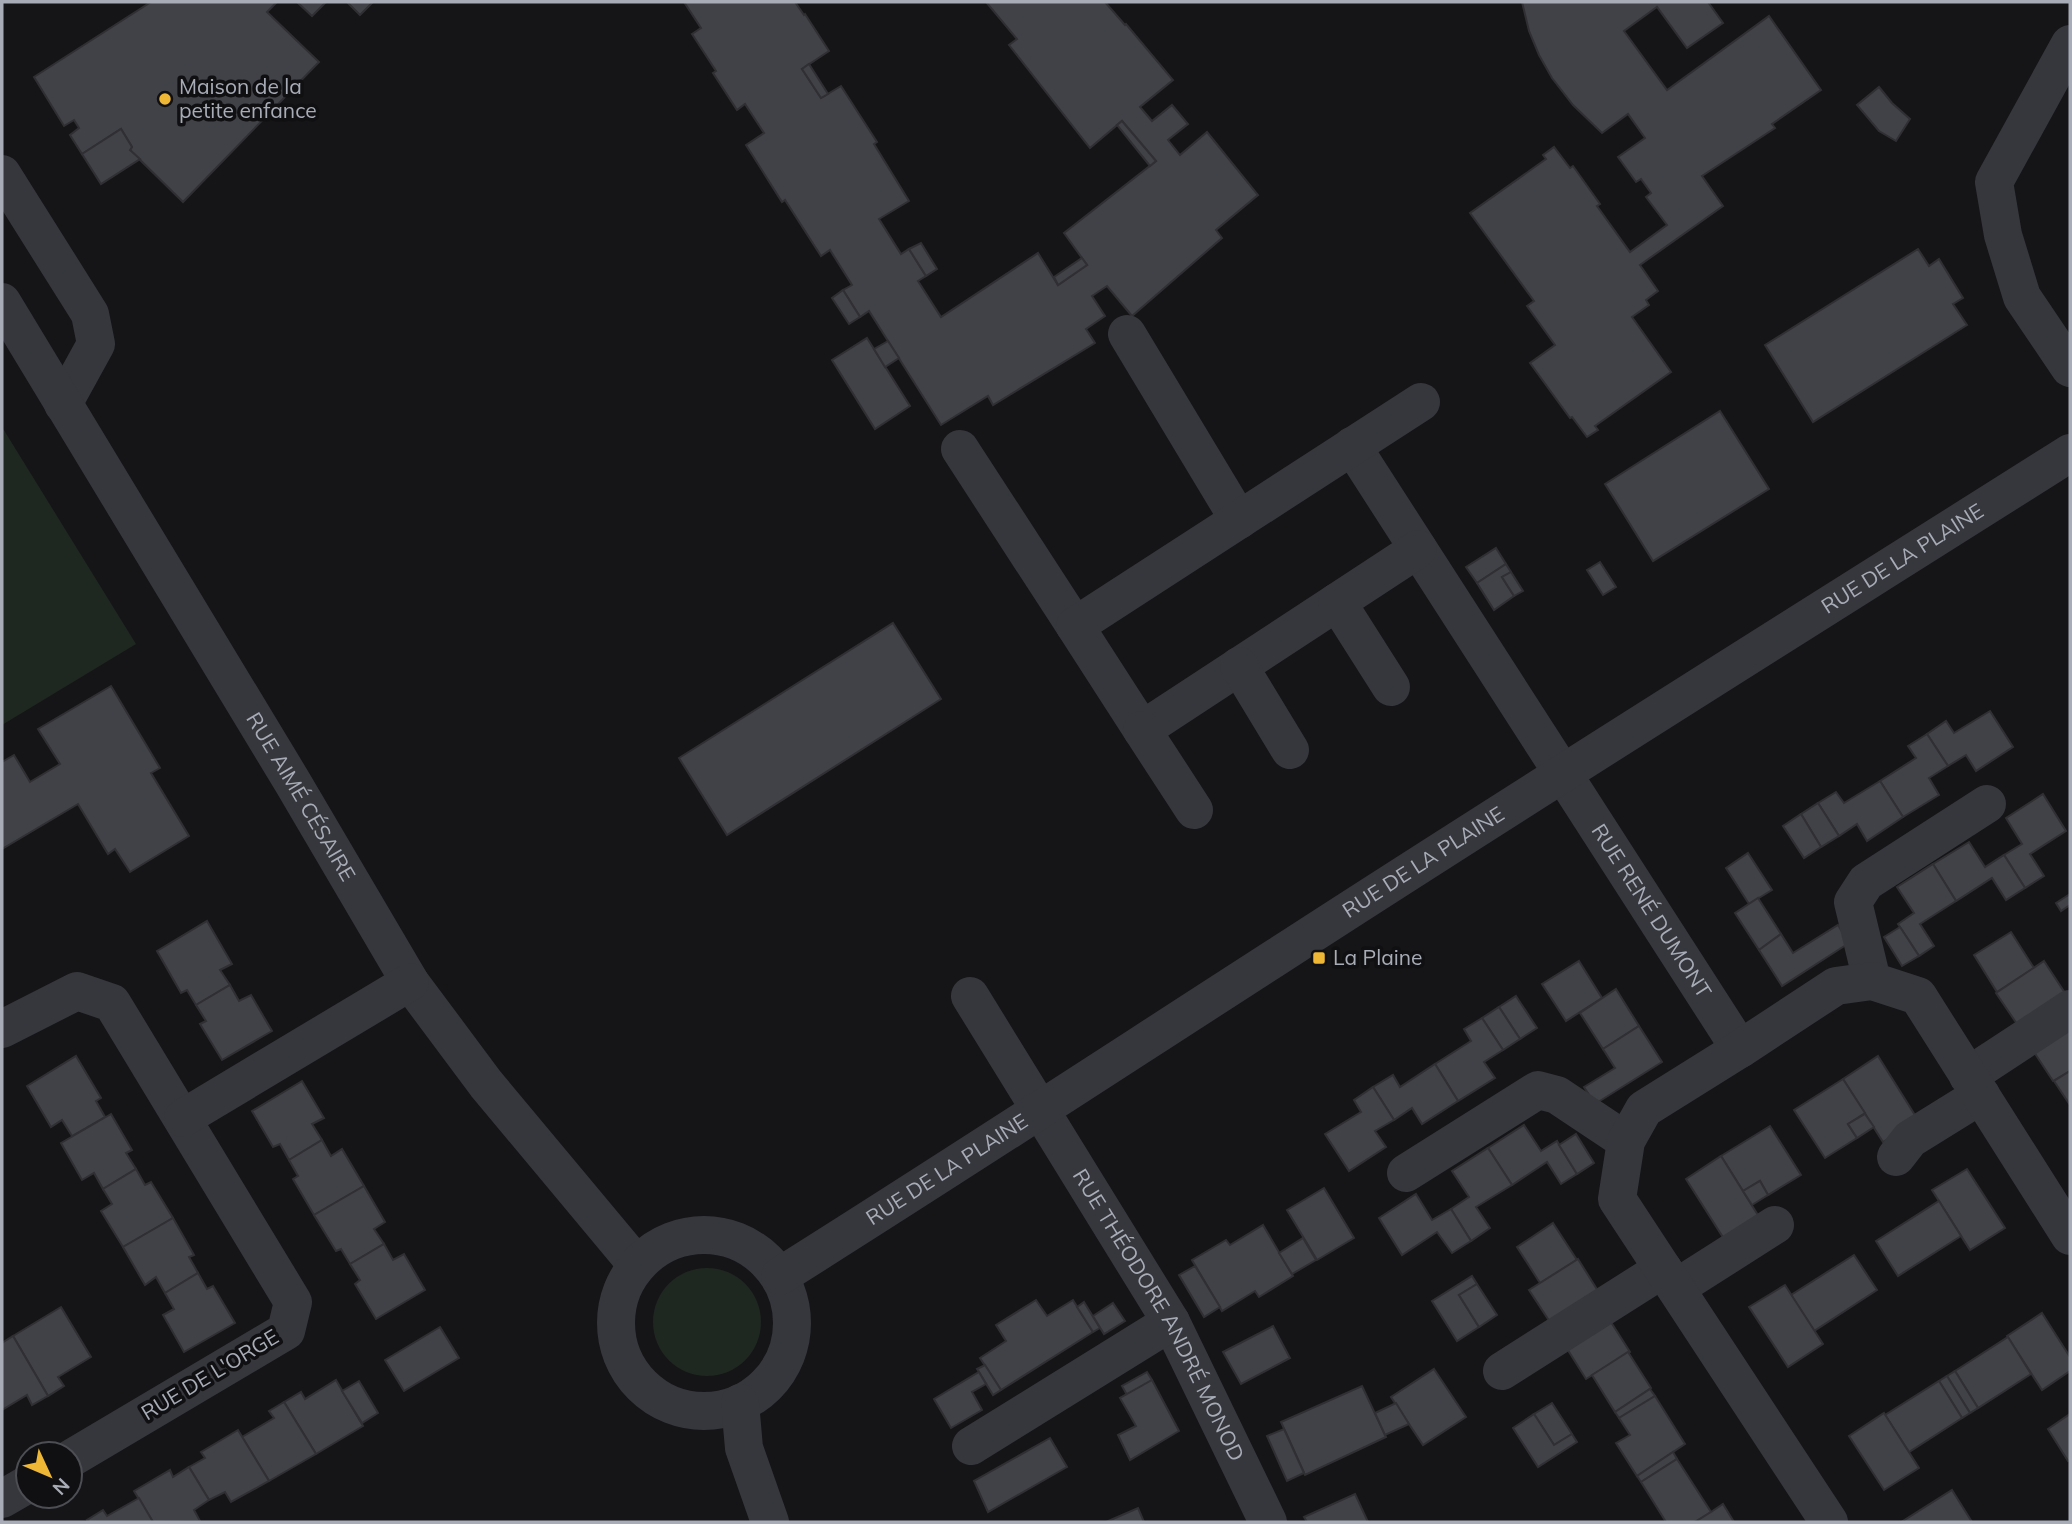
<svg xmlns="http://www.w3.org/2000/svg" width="2072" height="1524" font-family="Mulish,sans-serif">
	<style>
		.green { fill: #1f2721 }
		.building { fill: #414247; stroke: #302f33; stroke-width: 2 }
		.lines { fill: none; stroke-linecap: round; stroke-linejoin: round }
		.minor { stroke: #36373c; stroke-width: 38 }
		.poi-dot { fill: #efb736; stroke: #101012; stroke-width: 2.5 }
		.labels { text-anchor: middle; stroke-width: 7; stroke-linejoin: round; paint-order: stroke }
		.poi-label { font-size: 21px; fill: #a7acb7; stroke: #101012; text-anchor: start }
		.street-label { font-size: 21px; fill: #a7acb7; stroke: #101012 }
	</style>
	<rect width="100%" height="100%" fill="#151517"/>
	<g class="green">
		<path d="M2 427 136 644 2 725Z"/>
		<circle cx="707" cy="1322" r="54"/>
	</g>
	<g class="building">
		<path d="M151 2H277L267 12 319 62 183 202 130 150 132 147 121 129 82 154 70 135 79 128 74 120 64 126 34 77Z"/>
		<path d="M297 2H326L312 16Z"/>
		<path d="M347 2H373L360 15Z"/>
		<path d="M684 2H795L804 15 805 14 829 51 802 69 821 98 841 86 877 142 874 144 909 201 879 219 901 254 909 249 926 276 918 281 941 317 1038 253 1058 285 1087 265 1064 233 1156 161 1122 121 1090 148 1009 45 1017 39 986 2H1105L1125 25 1126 24 1173 80 1140 107 1152 121 1172 105 1188 124 1168 140 1180 155 1207 132 1258 195 1216 230 1222 238 1132 316 1107 286 1092 296 1105 316 1086 329 1095 343 993 405 988 396 941 425 869 311 860 317 843 290 852 285 830 250 821 256 785 200 782 202 746 145 764 133 745 104 737 110 713 73 716 71 692 34 701 28Z"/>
		<path d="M1522 2H1708L1723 23 1687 48 1657 7 1624 31 1667 90 1769 16 1821 90 1772 124 1775 128 1702 176 1723 206 1640 265 1658 291 1646 300 1649 305 1632 317 1671 372 1595 426 1598 430 1587 437 1572 417 1570 418 1530 363 1555 345 1527 306 1534 301 1470 213 1546 159 1543 155 1554 147 1570 168 1573 166 1600 204 1597 206 1630 252 1667 225 1646 197 1651 193 1641 179 1636 182 1618 157 1645 138 1628 114 1602 133 1573 105 1552 78 1539 55 1529 31Z"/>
		<path d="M809 64 828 94 821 98 802 69Z"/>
		<path d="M1879 87 1892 103 1910 119 1896 141 1879 131 1857 105Z"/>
		<path d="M1122 121 1156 161 1150 166 1117 125Z"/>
		<path d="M121 129 132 147 130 150 140 159 101 184 82 154Z"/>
		<path d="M921 243 937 269 926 276 909 249Z"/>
		<path d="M1918 249 1929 266 1939 259 1963 298 1953 304 1967 325 1813 422 1765 345Z"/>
		<path d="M1082 258 1087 265 1058 285 1054 277Z"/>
		<path d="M843 290 860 317 849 324 832 298Z"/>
		<path d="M867 338 910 406 875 429 832 360Z"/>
		<path d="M888 341 899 358 885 367 874 349Z"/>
		<path d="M1720 411 1769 489 1653 561 1605 484Z"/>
		<path d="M1496 548 1506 564 1477 583 1466 567Z"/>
		<path d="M1600 562 1616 587 1603 595 1587 570Z"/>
		<path d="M1506 564 1511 572 1502 577 1514 596 1494 610 1477 583Z"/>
		<path d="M1511 572 1523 591 1514 596 1502 577Z"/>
		<path d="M893 623 941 699 727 835 679 758Z"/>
		<path d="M111 686 160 768 151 773 189 836 130 872 115 849 108 854 78 804 2 849V762L14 755 30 782 60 764 38 729Z"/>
		<path d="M1990 711 2013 747 1976 771 1966 755 1948 766 1927 734 1946 721 1954 733Z"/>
		<path d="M1927 734 1948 766 1929 778 1939 795 1903 817 1880 781 1916 758 1908 746Z"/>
		<path d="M1880 781 1903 817 1867 841 1857 824 1839 836 1818 803 1836 792 1844 803Z"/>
		<path d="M2043 794 2066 831 2030 854 2044 876 2025 888 2004 855 2022 844 2006 818Z"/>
		<path d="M1818 803 1839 836 1821 847 1801 814Z"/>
		<path d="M1801 814 1821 847 1804 858 1783 826Z"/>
		<path d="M1969 842 1985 867 2004 855 2025 888 2006 900 1992 878 1956 901 1933 864Z"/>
		<path d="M1748 853 1772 890 1749 904 1726 868Z"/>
		<path d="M1933 864 1956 901 1920 924 1934 946 1919 956 1898 924 1914 913 1897 887Z"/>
		<path d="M2070 894V905L2061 911 2056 903Z"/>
		<path d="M1758 898 1781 934 1759 950 1735 913Z"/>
		<path d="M207 921 232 964 220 970 230 985 196 1005 187 990 181 993 157 951Z"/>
		<path d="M1838 925 1849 943 1782 986 1759 950 1781 934 1793 953Z"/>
		<path d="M1900 927 1919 956 1902 966 1884 937Z"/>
		<path d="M2011 932 2034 968 1997 992 1974 955Z"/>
		<path d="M1579 961 1602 998 1566 1021 1542 984Z"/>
		<path d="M2044 961 2065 993 2017 1024 1996 993Z"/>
		<path d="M230 985 239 1001 251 995 272 1031 222 1060 200 1024 206 1021 196 1005Z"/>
		<path d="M1616 989 1639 1026 1603 1049 1580 1013Z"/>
		<path d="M1516 996 1537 1028 1520 1039 1499 1007Z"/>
		<path d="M1499 1007 1520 1039 1503 1050 1482 1018Z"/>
		<path d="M1482 1018 1503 1050 1484 1062 1495 1078 1458 1101 1435 1064 1471 1041 1464 1029Z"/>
		<path d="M1639 1026 1662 1062 1595 1104 1584 1087 1615 1068 1603 1049Z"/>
		<path d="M2070 1026V1071L2053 1081 2032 1049Z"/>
		<path d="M76 1056 101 1098 96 1101 105 1117 72 1136 62 1120 51 1127 27 1086Z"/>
		<path d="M1878 1056 1918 1120 1883 1142 1843 1079Z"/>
		<path d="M1435 1064 1458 1101 1422 1124 1412 1108 1394 1120 1373 1087 1393 1075 1400 1087Z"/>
		<path d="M2070 1071V1105L2054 1081Z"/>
		<path d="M1843 1079 1865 1113 1848 1124 1857 1138 1825 1158 1794 1110Z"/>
		<path d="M302 1081 324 1118 312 1124 322 1140 289 1160 280 1144 273 1147 252 1111Z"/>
		<path d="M1373 1087 1394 1120 1375 1131 1386 1147 1349 1171 1325 1134 1361 1112 1354 1100Z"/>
		<path d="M111 1114 132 1150 126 1153 136 1169 103 1189 94 1173 82 1180 61 1143Z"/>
		<path d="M1865 1114 1874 1127 1857 1138 1848 1124Z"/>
		<path d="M1524 1125 1541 1151 1557 1141 1577 1174 1561 1184 1547 1162 1512 1185 1488 1148Z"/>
		<path d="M1770 1126 1801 1175 1768 1195 1760 1181 1743 1191 1721 1156Z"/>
		<path d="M1576 1134 1594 1163 1577 1174 1559 1145Z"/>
		<path d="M322 1140 331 1156 342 1149 364 1186 314 1215 293 1179 298 1176 289 1160Z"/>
		<path d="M1488 1148 1512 1185 1476 1207 1490 1228 1471 1241 1451 1209 1469 1197 1452 1171Z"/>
		<path d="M1721 1156 1761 1220 1726 1242 1686 1179Z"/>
		<path d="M136 1169 145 1185 151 1182 173 1218 123 1247 101 1211 112 1204 103 1189Z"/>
		<path d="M1967 1169 2005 1228 1970 1250 1932 1190Z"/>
		<path d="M1760 1181 1768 1195 1752 1205 1743 1191Z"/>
		<path d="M364 1186 385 1222 374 1229 384 1244 350 1264 341 1249 336 1251 314 1215Z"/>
		<path d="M1324 1188 1354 1238 1317 1260 1287 1210Z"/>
		<path d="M1416 1194 1432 1220 1451 1209 1471 1241 1452 1253 1437 1232 1402 1255 1379 1218Z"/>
		<path d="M1939 1201 1961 1236 1898 1276 1876 1241Z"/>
		<path d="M173 1218 194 1255 189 1257 198 1273 165 1293 156 1277 145 1285 123 1247Z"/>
		<path d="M1553 1223 1577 1260 1540 1283 1517 1247Z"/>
		<path d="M1263 1225 1293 1276 1259 1297 1255 1291 1222 1311 1192 1260 1226 1240 1230 1245Z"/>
		<path d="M1303 1238 1316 1260 1292 1274 1279 1253Z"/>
		<path d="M384 1244 393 1260 404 1254 425 1290 376 1319 355 1284 360 1280 350 1264Z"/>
		<path d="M1854 1255 1877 1290 1814 1331 1791 1295Z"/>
		<path d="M1578 1259 1598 1291 1550 1322 1529 1290Z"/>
		<path d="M1195 1266 1220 1307 1204 1317 1179 1275Z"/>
		<path d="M198 1273 207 1289 213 1286 235 1323 184 1352 163 1315 174 1309 165 1293Z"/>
		<path d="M1472 1276 1477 1284 1459 1295 1479 1327 1457 1341 1432 1301Z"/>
		<path d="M1477 1284 1497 1315 1479 1327 1459 1295Z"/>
		<path d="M1785 1285 1823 1344 1788 1367 1749 1307Z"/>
		<path d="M1036 1300 1047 1316 1073 1300 1093 1332 1001 1390 980 1358 1006 1341 996 1325Z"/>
		<path d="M1084 1302 1100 1328 1093 1332 1077 1307Z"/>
		<path d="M1113 1303 1125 1321 1104 1334 1093 1316Z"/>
		<path d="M61 1307 91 1357 58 1377 64 1386 48 1396 13 1336Z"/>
		<path d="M2042 1313 2070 1357V1371L2042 1390 2007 1336Z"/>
		<path d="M1609 1319 1630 1352 1586 1379 1566 1347Z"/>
		<path d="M1273 1326 1290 1358 1241 1384 1223 1352Z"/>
		<path d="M440 1327 459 1358 404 1391 385 1360Z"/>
		<path d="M13 1336 48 1396 32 1405 27 1395 2 1410V1343Z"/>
		<path d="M2008 1337 2031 1374 1978 1408 1955 1371Z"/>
		<path d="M1628 1352 1651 1388 1615 1412 1592 1375Z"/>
		<path d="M985 1365 1001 1390 993 1395 977 1369Z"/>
		<path d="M1434 1369 1466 1417 1423 1445 1391 1397Z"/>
		<path d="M1955 1371 1978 1408 1970 1413 1947 1376Z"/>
		<path d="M979 1372 986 1384 972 1392 982 1410 951 1428 934 1399Z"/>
		<path d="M1147 1372 1152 1380 1127 1395 1122 1386Z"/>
		<path d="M1947 1376 1970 1413 1962 1418 1939 1381Z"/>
		<path d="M336 1380 363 1426 316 1454 284 1402 301 1392 305 1399Z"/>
		<path d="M1152 1380 1179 1431 1130 1460 1118 1435 1136 1426 1120 1398Z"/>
		<path d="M359 1381 378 1413 362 1423 342 1391Z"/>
		<path d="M1939 1381 1962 1418 1909 1452 1885 1415Z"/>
		<path d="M1362 1386 1386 1437 1305 1475 1281 1422Z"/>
		<path d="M1650 1389 1655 1396 1619 1418 1615 1412Z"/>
		<path d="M1655 1396 1685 1444 1637 1476 1616 1443 1630 1435 1619 1418Z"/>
		<path d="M284 1402 316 1454 269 1481 242 1437 274 1418 269 1411Z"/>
		<path d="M1396 1403 1409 1424 1385 1435 1375 1413Z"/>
		<path d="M1552 1403 1572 1434 1554 1445 1534 1414Z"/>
		<path d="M1884 1413 1919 1468 1884 1490 1849 1436Z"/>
		<path d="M1534 1414 1554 1445 1572 1434 1577 1442 1538 1467 1513 1428Z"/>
		<path d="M2070 1414V1460L2068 1461 2048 1429Z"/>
		<path d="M1284 1429 1304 1473 1287 1481 1267 1436Z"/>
		<path d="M238 1430 269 1481 231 1502 225 1492 209 1500 189 1467 205 1458 201 1452Z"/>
		<path d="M1050 1438 1067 1467 988 1512 974 1481Z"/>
		<path d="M1673 1452 1677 1459 1641 1482 1637 1476Z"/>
		<path d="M1677 1459 1711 1512 1695 1522H1666L1641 1482Z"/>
		<path d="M189 1467 209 1500 194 1510 200 1521 153 1522 134 1491 170 1470 173 1477Z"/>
		<path d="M1952 1490 1972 1522H1904L1903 1521Z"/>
		<path d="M1355 1494 1368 1522H1307L1304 1517Z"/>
		<path d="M139 1498 153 1522H89L87 1520 103 1510 107 1516Z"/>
		<path d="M1723 1504 1734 1522H1695L1711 1512Z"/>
		<path d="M1138 1508 1144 1522H1106Z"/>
	</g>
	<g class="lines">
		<g class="minor">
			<path d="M2070 44 1994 182 2003 235 2022 297 2070 368"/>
			<path d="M2 174 90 314 96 344 63 404"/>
			<path id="s1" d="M2 302 293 783 410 982 486 1084 637 1265"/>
			<path d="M1127 334 1239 520"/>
			<path id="s2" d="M1352 446 1740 1049"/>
			<path d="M960 449 1075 626"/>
			<path d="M1418 549 1142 730 1075 626 1421 402"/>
			<path d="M1337 602 1391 687"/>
			<path d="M1239 666 1290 750"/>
			<path d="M1142 730 1194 810"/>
			<path d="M1872 981 1853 902 1866 882 1987 804"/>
			<path id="s3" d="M970 996 1171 1322 1268 1522"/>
			<path d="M2 1029 77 991 112 1003 293 1302 286 1331 70 1459"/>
			<path d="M1968 1076 2070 1009"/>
			<path d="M183 1118 410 982"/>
			<path d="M1896 1157 1910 1139 1981 1095"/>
			<path d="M1406 1173 1538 1090 1557 1095 1626 1141"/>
			<circle cx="704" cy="1323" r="88"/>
			<path id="s4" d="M780 1276C947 1171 1112 1063 1278 956 1540 786 1806 620 2070 453"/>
			<path d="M1676 1288 1775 1225"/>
			<path d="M1502 1371 1663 1269"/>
			<path d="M740 1403 744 1448 770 1522"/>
			<path d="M971 1446 1171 1322"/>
			<path d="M2 1499 28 1484"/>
			<path d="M1829 1522 1617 1199 1626 1141 1644 1109 1740 1049 1836 986 1872 981 1918 996 2070 1236"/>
		</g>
	</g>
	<g class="poi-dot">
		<circle cx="165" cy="99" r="7"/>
		<rect x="1312" y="951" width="14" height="14" rx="3.5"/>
	</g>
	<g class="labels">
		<g class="poi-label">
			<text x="179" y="94">Maison de la<tspan x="179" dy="24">petite enfance</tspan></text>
			<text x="1333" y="965">La Plaine</text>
		</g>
		<g class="street-label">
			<text dy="7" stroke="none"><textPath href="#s4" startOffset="1332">RUE DE LA PLAINE</textPath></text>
			<text dy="7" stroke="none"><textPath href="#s1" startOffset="578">RUE AIMÉ CÉSAIRE</textPath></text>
			<text dy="7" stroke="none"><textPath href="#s4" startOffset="765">RUE DE LA PLAINE</textPath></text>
			<text dy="7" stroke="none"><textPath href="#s2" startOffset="553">RUE RENÉ DUMONT</textPath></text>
			<text dy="7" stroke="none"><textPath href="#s4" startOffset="198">RUE DE LA PLAINE</textPath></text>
			<text dy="7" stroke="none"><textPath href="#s3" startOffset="371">RUE THÉODORE ANDRÉ MONOD</textPath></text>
			<text transform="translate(210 1375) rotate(-31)" y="7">RUE DE L'ORGE</text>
		</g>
	</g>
	<rect width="2072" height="1524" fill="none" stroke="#a7acb7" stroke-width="7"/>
	<g transform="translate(49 1475) rotate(134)"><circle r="33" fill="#101012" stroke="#4c4e54" stroke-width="2"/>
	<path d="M0-5L12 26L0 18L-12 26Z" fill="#efb736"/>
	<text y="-10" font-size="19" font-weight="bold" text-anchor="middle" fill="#a7acb7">N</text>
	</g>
</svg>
